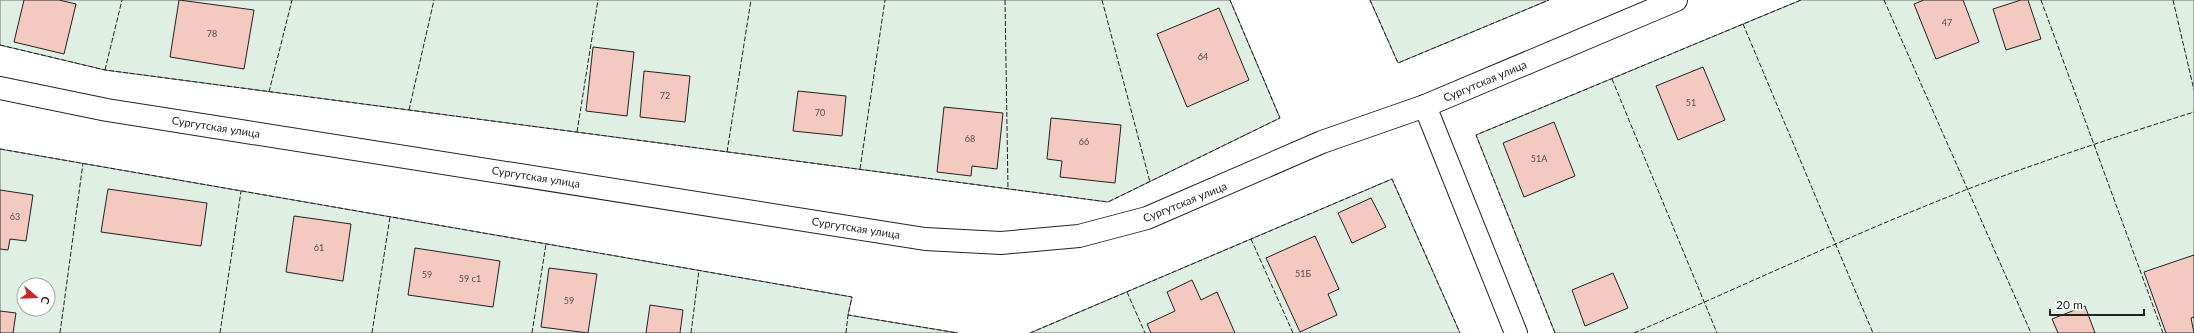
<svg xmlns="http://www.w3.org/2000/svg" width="2194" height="333" font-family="Lato,sans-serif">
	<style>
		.green { fill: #e0efe3; stroke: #6f6f6f; fill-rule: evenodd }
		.building { fill: #f3c9c0; stroke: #222 }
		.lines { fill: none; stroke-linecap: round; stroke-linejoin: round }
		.minor-casing { stroke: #222; stroke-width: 24 }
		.minor { stroke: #fff; stroke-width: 22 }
		.fence { stroke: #222; stroke-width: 1; stroke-dasharray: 5 2; stroke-linecap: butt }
		.labels { text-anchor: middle; stroke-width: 3; stroke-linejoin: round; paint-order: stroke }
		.number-label { font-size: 9px; fill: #564c4a }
		.street-label { font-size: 11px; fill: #222; stroke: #fff }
	</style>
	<rect width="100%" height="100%" fill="#fff"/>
	<g class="green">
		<path d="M0 0H1230L1280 118 1108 202 105 70 0 45Z"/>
		<path d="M1370 0H1549L1398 63Z"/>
		<path d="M1801 0H2194V333H1555L1476 135Z"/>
		<path d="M0 149 852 297 848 315 958 333H0ZM24 285H48V309H24Z"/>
		<path d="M1392 179 1460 333H1030Z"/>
	</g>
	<g class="building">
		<path d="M24 0H59L76 4 64 54 14 42Z"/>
		<path d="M179 0 254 10 244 69 170 57Z"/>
		<path d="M1924 0H1963L1979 42 1936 59 1914 4Z"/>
		<path d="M2021 0H2028L2041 39 2006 50 1993 9Z"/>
		<path d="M1219 8 1249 80 1187 107 1157 34Z"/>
		<path d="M593 47 634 52 627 116 586 111Z"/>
		<path d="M1703 67 1725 120 1678 140 1656 86Z"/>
		<path d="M644 71 690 76 685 122 640 117Z"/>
		<path d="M798 91 846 96 842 136 793 131Z"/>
		<path d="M944 107 1003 113 997 169 972 166 971 176 937 172Z"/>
		<path d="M1051 118 1121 125 1115 183 1060 177 1062 161 1047 159Z"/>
		<path d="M1554 122 1575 176 1524 197 1503 143Z"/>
		<path d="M108 189 207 203 201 246 101 232Z"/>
		<path d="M0 190 33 195 26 241 10 239 8 250 0 249Z"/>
		<path d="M1371 198 1386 227 1352 243 1338 213Z"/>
		<path d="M294 216 351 224 343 281 286 272Z"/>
		<path d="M1315 236 1339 289 1328 294 1337 315 1300 332 1266 258Z"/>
		<path d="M415 248 500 261 493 307 408 295Z"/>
		<path d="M2194 255V317L2191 318 2194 333H2166L2144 272Z"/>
		<path d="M549 268 597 274 588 333 541 327Z"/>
		<path d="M1613 273 1628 308 1585 326 1572 290Z"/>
		<path d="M1192 280 1201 300 1217 292 1235 333H1151L1147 324 1175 311 1167 292Z"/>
		<path d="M650 305 683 310 680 333H646Z"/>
		<path d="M2085 306 2095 333H2058L2052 319Z"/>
		<path d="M0 311 16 313 13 333H0Z"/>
	</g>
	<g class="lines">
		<defs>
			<g id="minor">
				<path d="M0 88 107 110 925 239 1001 243 1079 236 1147 218 1322 142 1425 106 1676 0"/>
				<path d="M1425 106 1516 333"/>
			</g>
		</defs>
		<use href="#minor" class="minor-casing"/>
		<use href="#minor" class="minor"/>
		<g class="fence">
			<path d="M1005 0 1008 189"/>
			<path d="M1102 0 1150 182"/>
			<path d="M1370 0 1398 63 1549 0"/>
			<path d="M1884 0 2031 333"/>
			<path d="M2041 0 2163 333"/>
			<path d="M2173 0 2194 90"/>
			<path d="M1743 24 1873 333"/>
			<path d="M0 45 105 70 1108 202 1280 118 1230 0"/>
			<path d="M105 70 122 0"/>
			<path d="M1612 79 1717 333"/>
			<path d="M269 92 292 0"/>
			<path d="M409 110 434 0"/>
			<path d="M577 132 598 0"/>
			<path d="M0 149 852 297 848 315 958 333"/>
			<path d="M727 152 751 0"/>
			<path d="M860 169 885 0"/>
			<path d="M1251 239 1293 333"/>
			<path d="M1127 292 1145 333"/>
			<path d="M60 333 83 163"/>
			<path d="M220 333 241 191"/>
			<path d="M372 333 390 217"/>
			<path d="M532 333 546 244"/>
			<path d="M691 333 699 270"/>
			<path d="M846 333 848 315"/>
			<path d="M1030 333 1392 179 1460 333"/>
			<path d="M1555 333 1476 135 1801 0"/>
			<path d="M1634 333C1745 285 1855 233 1968 189 2042 161 2118 136 2194 112"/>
		</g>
	</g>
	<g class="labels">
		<g class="number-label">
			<text x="1947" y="26">47</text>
			<text x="212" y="37">78</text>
			<text x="1203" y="60">64</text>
			<text x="665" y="99">72</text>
			<text x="1691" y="106">51</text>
			<text x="820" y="116">70</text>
			<text x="970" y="142">68</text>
			<text x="1084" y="145">66</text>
			<text x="1539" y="162">51А</text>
			<text x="15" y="220">63</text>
			<text x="319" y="251">61</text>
			<text x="1303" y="277">51Б</text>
			<text x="427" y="278">59</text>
			<text x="470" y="282">59 с1</text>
			<text x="569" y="304">59</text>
		</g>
		<g class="street-label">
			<text transform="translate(1485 81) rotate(-23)" y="4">Сургутская улица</text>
			<text transform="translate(216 127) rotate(9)" y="4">Сургутская улица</text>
			<text transform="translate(536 177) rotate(9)" y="4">Сургутская улица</text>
			<text transform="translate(1185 202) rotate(-22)" y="4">Сургутская улица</text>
			<text transform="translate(856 228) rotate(9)" y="4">Сургутская улица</text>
		</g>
	</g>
	<g transform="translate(36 297) rotate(109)"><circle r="19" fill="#ffffff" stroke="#a7a7a7"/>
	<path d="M0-3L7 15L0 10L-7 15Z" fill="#c62828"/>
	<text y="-6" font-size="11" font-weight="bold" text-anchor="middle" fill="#222222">С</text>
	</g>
	<path d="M2050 309v6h94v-6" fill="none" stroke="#222222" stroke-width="2"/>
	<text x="2056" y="309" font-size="12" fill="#222222" stroke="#ffffff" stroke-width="3" paint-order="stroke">20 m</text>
</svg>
